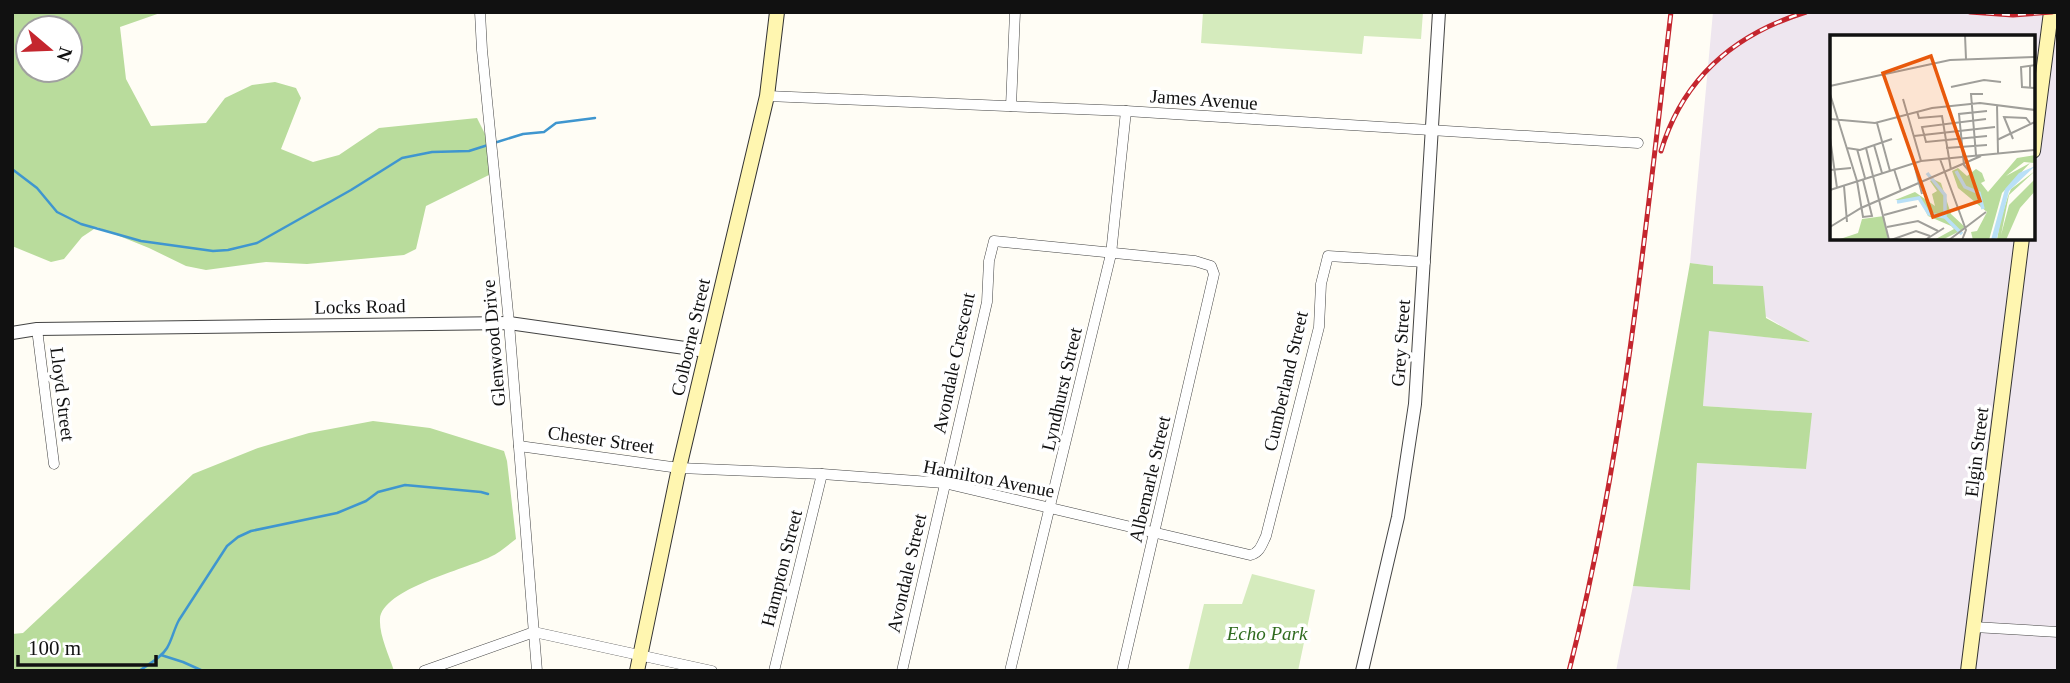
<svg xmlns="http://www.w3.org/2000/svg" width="2070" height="683" font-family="'Times New Roman',serif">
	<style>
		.industrial { fill: #eee6ef; fill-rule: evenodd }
		.green { fill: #d5ebbd }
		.forest { fill: #b9dc9c; fill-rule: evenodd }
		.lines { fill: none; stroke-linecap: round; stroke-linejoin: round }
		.stream { stroke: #3f96cf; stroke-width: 2.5 }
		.minor-casing { stroke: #444; stroke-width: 11 }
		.tertiary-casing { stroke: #444; stroke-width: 14 }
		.secondary-casing { stroke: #333; stroke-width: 16 }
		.minor { stroke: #fff; stroke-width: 10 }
		.tertiary { stroke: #fff; stroke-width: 12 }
		.secondary { stroke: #fff6b0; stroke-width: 14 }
		.rail-casing { stroke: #c4262e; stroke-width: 5 }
		.rail { stroke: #fff; stroke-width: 2.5; stroke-dasharray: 8; stroke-linecap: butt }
		.labels { text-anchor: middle; stroke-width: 7; stroke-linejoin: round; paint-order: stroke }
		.street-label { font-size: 19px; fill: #111; stroke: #fff }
		.park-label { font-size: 19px; font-style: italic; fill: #2f6b1f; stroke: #fff }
		.inset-river { fill: none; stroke: #b9e0f7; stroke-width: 3.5 }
		.inset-road { fill: none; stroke: #a09f9a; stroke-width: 2 }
		.view { fill: #e8590c; fill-opacity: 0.15; stroke: #e8590c; stroke-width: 3.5 }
		.inset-edge { fill: none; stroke: #111; stroke-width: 3.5 }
	</style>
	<rect width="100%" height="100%" fill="#fffdf5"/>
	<path class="industrial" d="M1713 12H2058V671H1616L1633 586 1690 590 1697 463 1806 469 1811 413 1703 406 1708 330 1808 342 1712 284V266L1690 263ZM1832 37H2033V238H1832Z"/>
	<g class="green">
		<path d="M1203 12H1423L1421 39 1364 36 1362 54 1201 43Z"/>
		<path d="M1252 574 1315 590 1298 671H1188L1204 604H1242Z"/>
	</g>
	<g class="forest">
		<path d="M12 12H163L120 27 126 79 151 126 206 123 225 98 252 85 275 82 296 88 301 98 281 149 313 162 339 155 379 128 477 118 490 144 491 174 426 206 416 249 404 255 307 264 266 262 206 270 186 266 149 248 97 227 82 237 64 259 51 262 12 246ZM28 28H70V70H28Z"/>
		<path d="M1690 263 1713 266V284L1763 286 1766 318 1810 342 1709 331 1703 406 1812 413 1806 469 1697 463 1690 590 1633 586Z"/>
		<path d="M373 421 430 428 504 451 507 461 516 539C508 545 499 553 490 557 466 569 382 589 380 619 379 635 389 655 394 671H12V634L23 633 193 474 258 448 309 433Z"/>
	</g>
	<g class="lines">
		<g class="stream">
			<path d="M494 143 523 134 544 132 556 123 595 118"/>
			<path d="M12 169 37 188 57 212 81 224 141 241 213 251 228 250 257 243 351 190 402 158 432 152 469 151 488 145"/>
			<path d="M161 655 183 662 203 671"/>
			<path d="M139 671C149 664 161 658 167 648 172 640 174 629 179 620L227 546 238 537 251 531 337 513 366 501 378 492 405 485 481 492 488 494"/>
		</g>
		<defs>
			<g id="minor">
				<path d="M480 12 482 50 509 323 537 671"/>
				<path d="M767 96 1126 111 1638 143"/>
				<path d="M1011 106 1015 12"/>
				<path d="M37 329 54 464"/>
				<path d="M519 446 679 468 822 474 944 483 1250 555C1260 553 1262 544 1266 536L1319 327 1321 284 1328 256 1425 262"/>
				<path d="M1974 627 2058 632"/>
				<path d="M424 671 534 632 712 671"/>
				<path d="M774 671 822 474"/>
				<path d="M902 671 987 302 989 261 994 241 1195 261 1211 266 1214 274 1122 671"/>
				<path d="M1010 671 1111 254 1126 111"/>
			</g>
			<g id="tertiary">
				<path d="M12 333 37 329 509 323 706 351"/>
				<path d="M1362 671 1398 517 1415 404 1439 12"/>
			</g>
			<g id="secondary">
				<path d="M2033 151 2051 12"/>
				<path d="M637 671 679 468 767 96 777 12"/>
				<path d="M1968 671 2022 238"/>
			</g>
		</defs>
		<use href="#minor" class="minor-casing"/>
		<use href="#tertiary" class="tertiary-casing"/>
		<use href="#secondary" class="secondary-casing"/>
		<use href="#minor" class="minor"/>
		<use href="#tertiary" class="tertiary"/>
		<use href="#secondary" class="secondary"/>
		<defs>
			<g id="rail">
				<path d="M1970 12 2013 15 2052 12"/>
				<path d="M1661 151C1683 78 1735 34 1806 12"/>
				<path d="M1569 671C1624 456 1645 232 1671 12"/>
			</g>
		</defs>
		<use href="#rail" class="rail-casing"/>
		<use href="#rail" class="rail"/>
	</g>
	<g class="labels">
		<g class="street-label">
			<text transform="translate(1204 99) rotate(4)" y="7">James Avenue</text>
			<text transform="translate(360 306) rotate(-1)" y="7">Locks Road</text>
			<text transform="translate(690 337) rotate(-77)" y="7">Colborne Street</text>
			<text transform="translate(493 343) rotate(-95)" y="7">Glenwood Drive</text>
			<text transform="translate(1400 343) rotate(-86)" y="7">Grey Street</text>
			<text transform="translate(953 363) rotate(-78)" y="7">Avondale Crescent</text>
			<text transform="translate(1285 381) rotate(-77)" y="7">Cumberland Street</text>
			<text transform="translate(1061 389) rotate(-77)" y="7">Lyndhurst Street</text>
			<text transform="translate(63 394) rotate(83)" y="7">Lloyd Street</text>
			<text transform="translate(601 439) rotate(8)" y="7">Chester Street</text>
			<text transform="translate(1976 452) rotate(-83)" y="7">Elgin Street</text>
			<text transform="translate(989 478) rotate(11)" y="7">Hamilton Avenue</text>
			<text transform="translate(1149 479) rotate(-77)" y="7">Albemarle Street</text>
			<text transform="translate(781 568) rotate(-76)" y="7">Hampton Street</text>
			<text transform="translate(906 573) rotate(-77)" y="7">Avondale Street</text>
		</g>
		<g class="park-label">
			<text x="1267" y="640">Echo Park</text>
		</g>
	</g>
	<g transform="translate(1830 35)">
		<rect width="205" height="205" fill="#fffdf5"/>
		<path d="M205 120V128L194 127 176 141 200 128 172 158 159 205H143L141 197 147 196 157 177 128 153 122 136 128 133 137 141 146 134 152 138 155 146 151 148 158 157 187 123ZM205 136 179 160 171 200 179 170 205 144V156L190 173 176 205H167L170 187 178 161 181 154ZM103 144 111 148 121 179 136 193 112 205H104L124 194 121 191 98 181 90 165H65L85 157 105 171 102 159 107 156 100 146ZM54 181 58 205H7L28 198 32 184Z" fill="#b9dc9c"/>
		<path d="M205 131 179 156 167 203 161 205 175 154 189 138Z" fill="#b9e0f7"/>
		<path class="inset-river" d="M126 136 135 152 149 158 153 174M97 138 115 160V181M67 167 89 163 99 179 115 182 132 199"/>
		<path class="inset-road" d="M135 0 136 24M200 30V53M205 30 191 32 192 52 205 53M0 51 120 25 205 22M121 52 154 45 171 47M0 59 27 146M73 64 91 126M167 70 168 118M87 76 89 83 112 81 121 135M0 84 45 88 102 73 150 68 205 75M156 84 92 92 96 107 157 101M47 88 60 136M84 101 165 92M0 103 7 153M183 104 174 82 196 83 200 88M167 105 205 87M44 110 52 138M17 113 30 115 62 104M36 113 59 205M116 113 157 110M27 114 35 143M146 120 141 59H153M110 124 136 195 132 205M84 129 92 159M64 134 71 156M0 135 21 133M140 137 134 130 129 79 157 76M27 146 33 182 42 181 33 145M14 151 17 187M0 155 91 126 205 115M54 180 87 171M0 192 31 173 151 121M57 192 88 186 108 196M61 205 86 196 100 201M95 205 114 193M119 205 156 177"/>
		<path class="view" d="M101 21 150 166 103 182 53 38Z"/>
		<rect width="205" height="205" class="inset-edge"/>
	</g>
	<rect width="2070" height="683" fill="none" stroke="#111111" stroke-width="28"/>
	<g transform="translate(49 49) rotate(109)"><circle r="33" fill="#ffffff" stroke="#a0a0a0" stroke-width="2"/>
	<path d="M0-5L12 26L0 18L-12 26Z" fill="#c4262e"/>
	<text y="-10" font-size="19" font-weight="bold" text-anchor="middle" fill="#111111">N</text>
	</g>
	<path d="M18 655v10h138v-10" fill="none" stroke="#111111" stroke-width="3.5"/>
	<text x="28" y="655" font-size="21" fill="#111111" stroke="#ffffff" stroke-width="5" paint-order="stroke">100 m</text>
</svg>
